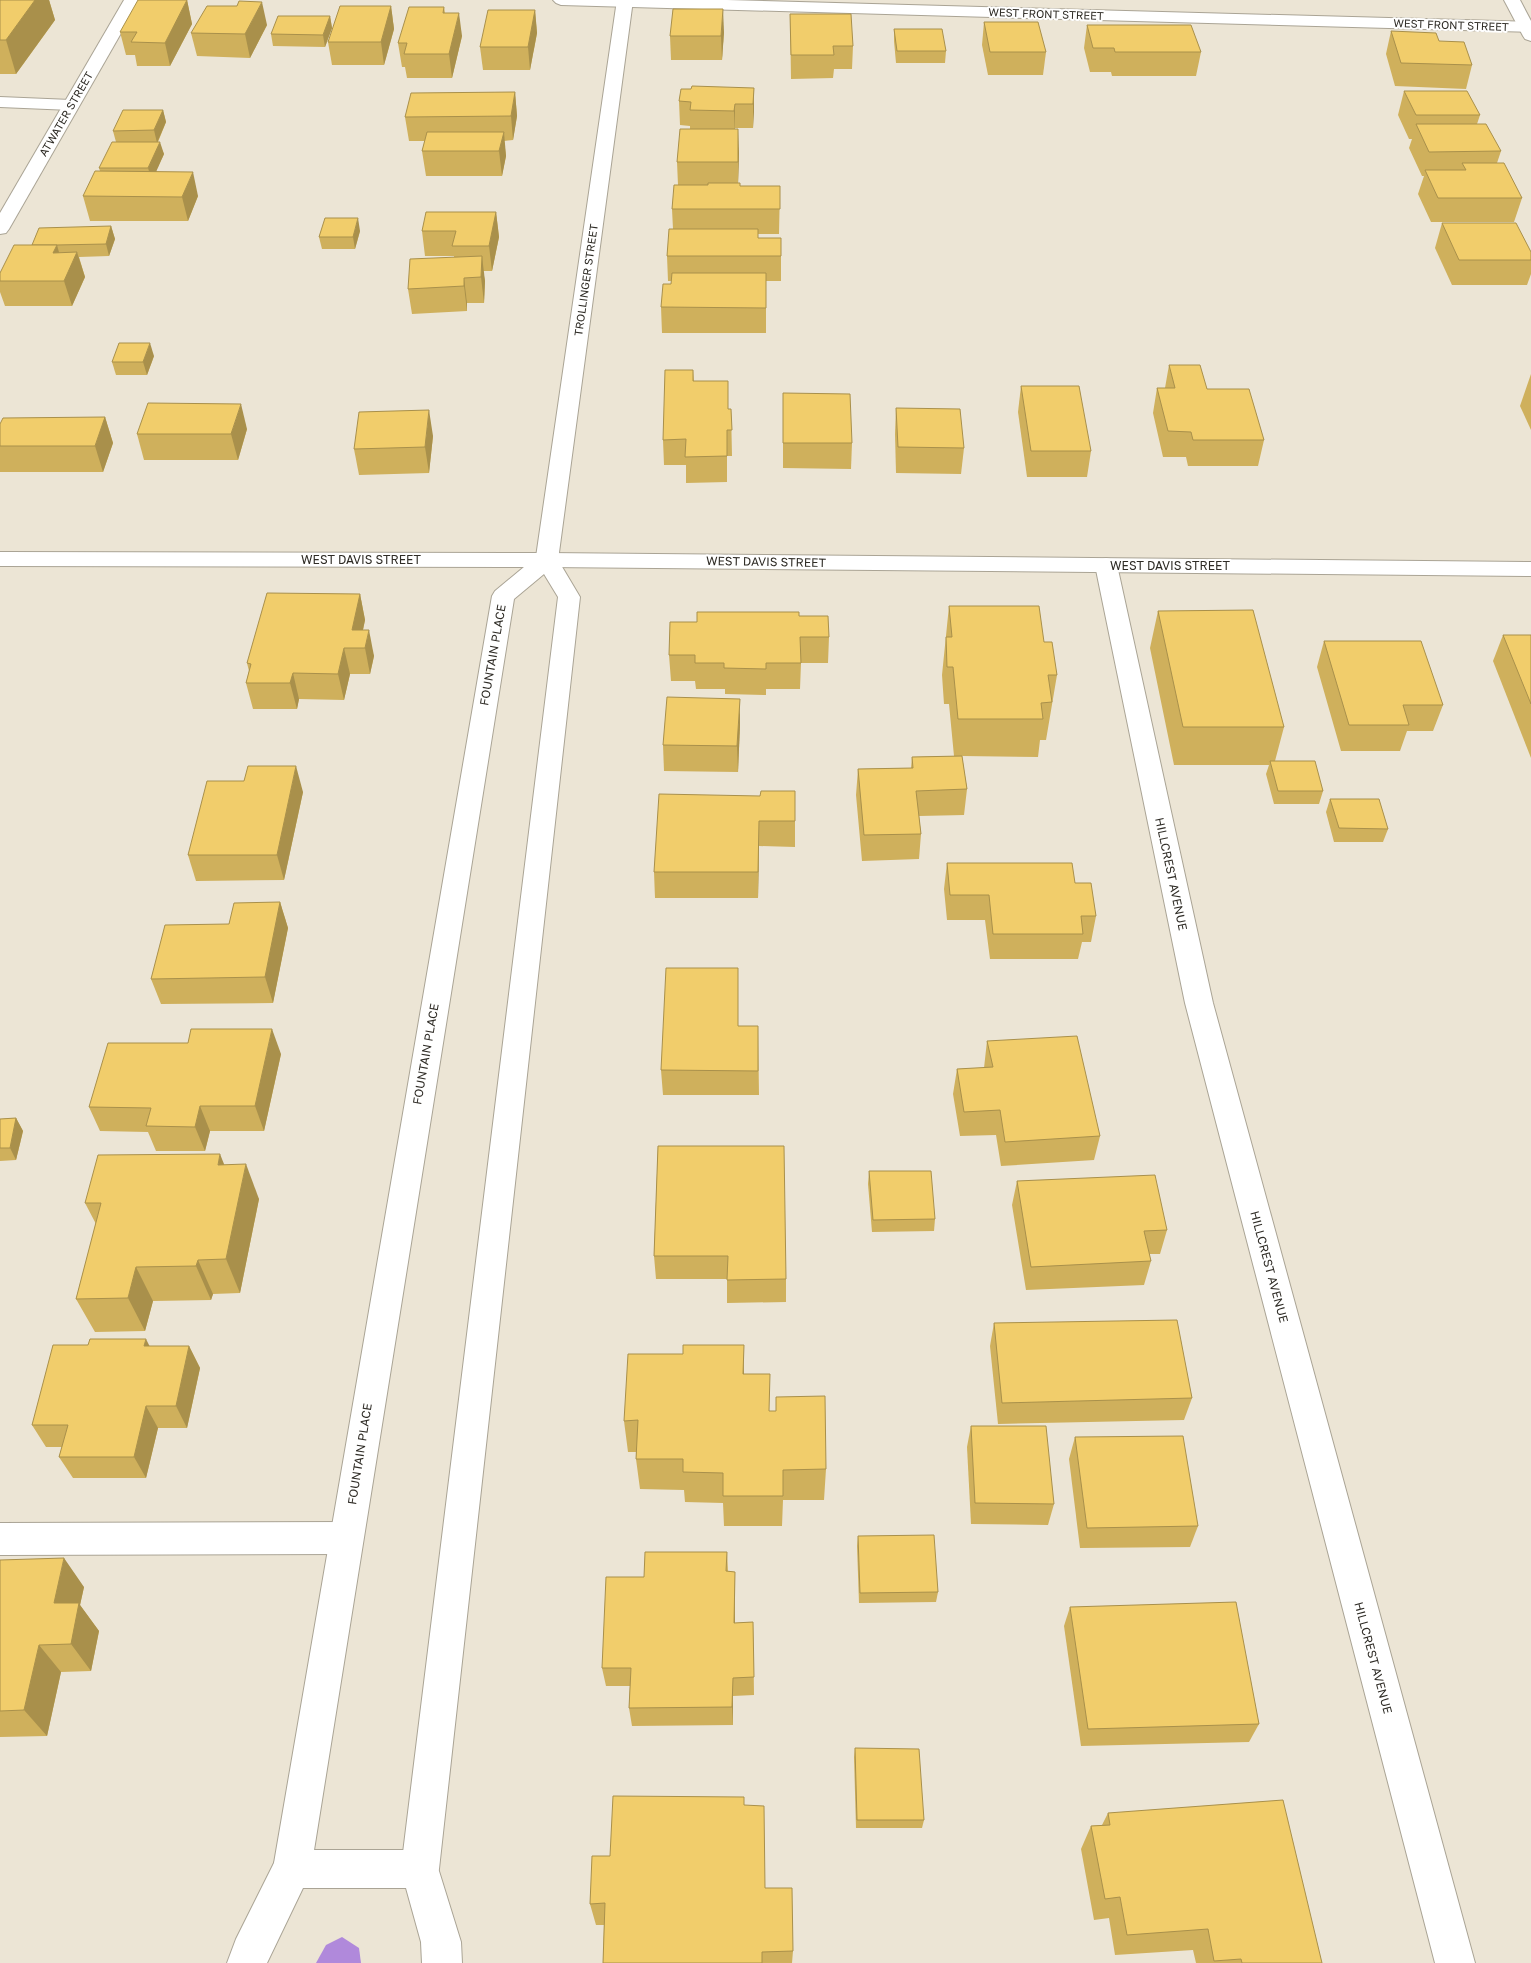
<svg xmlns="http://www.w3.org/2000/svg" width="1531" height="1963" font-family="'Golos Text',sans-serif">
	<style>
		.water { fill: #b089db }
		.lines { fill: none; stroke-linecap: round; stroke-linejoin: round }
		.service-casing { stroke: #aaa495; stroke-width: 2 }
		.minor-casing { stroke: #aaa495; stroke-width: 2 }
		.tertiary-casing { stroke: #aaa495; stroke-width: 2 }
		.service { fill: #fff; fill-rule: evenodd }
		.minor { fill: #fff; fill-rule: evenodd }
		.tertiary { fill: #fff; fill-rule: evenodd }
		.wall { fill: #cfb05c }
		.shaded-wall { fill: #a9904b }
		.building { fill: #f1cd6b; stroke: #a9904b }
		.labels { text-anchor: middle; stroke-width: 4; stroke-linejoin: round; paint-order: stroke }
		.far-street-label { font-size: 11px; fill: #2f2c26; stroke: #fff }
		.street-label { font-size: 12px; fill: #2f2c26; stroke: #fff }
	</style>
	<rect width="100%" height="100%" fill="#ece5d5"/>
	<path class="water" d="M342 1937 359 1948 361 1963H316L326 1945Z"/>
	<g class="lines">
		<defs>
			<g id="service">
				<path d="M0 97 71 100 77 101 79 105 77 109 71 110 0 107Z"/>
				<path d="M346 1522 358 1526 363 1538 358 1550 346 1554 0 1555V1523Z"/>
				<path d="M292 1850H420L434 1855 461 1942 462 1963H422L421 1942 406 1888H303L267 1963H227L236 1939 278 1855Z"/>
			</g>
			<g id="minor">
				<path d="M124 0H140L9 229 6 233 0 234V213Z"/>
				<path d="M617 0H633L558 560 580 597 439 1869 434 1883 420 1888 406 1883 401 1869 558 597 544 574 514 599 311 1869 306 1883 292 1888 278 1883 273 1869 492 596 495 591 536 557Z"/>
				<path d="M1504 0H1520L1531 21V41L1525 39 1523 36Z"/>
				<path d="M1106 558 1114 560 1117 565 1213 1003 1475 1963H1435L1185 1003 1095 565 1098 560Z"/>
			</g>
			<g id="tertiary">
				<path d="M553 0H727L1531 22V32L561 5 556 3Z"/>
				<path d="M0 552 547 553 1531 562V576L547 567 0 566Z"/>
			</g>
		</defs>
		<use href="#service" class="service-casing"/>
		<use href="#minor" class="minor-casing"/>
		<use href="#tertiary" class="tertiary-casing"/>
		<use href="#service" class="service"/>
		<use href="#minor" class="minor"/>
		<use href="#tertiary" class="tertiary"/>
	</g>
	<g class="wall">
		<path d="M0 0H49L55 20 16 74H0Z"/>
		<path d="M187 0 192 24 170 66H137L135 55H126L120 32Z"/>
		<path d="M391 6 394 29 384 65H332L328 42Z"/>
		<path d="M444 7 445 13 462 36 452 78H407L405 67H402L398 43Z"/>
		<path d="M535 10 537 33 530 70H483L480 47Z"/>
		<path d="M790 14 853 46 852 69H834L833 78 791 79Z"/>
		<path d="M330 16 332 28 325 47 273 46 271 34Z"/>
		<path d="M984 22 1046 52 1043 75H988L982 45Z"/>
		<path d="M267 25 250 58 197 56 191 33Z"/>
		<path d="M1087 25 1201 52 1196 76H1112L1111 72H1090L1084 48Z"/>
		<path d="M894 29 946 51 945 63H896L894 41Z"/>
		<path d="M1391 31 1439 41 1472 65 1466 89 1395 86 1386 54Z"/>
		<path d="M724 32 722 60H671L670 36Z"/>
		<path d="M754 88 753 128H735V129L739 153 738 183 740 186H780L779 234H758V238L781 256V281H766V333H662L661 307 671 284 672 281H668L667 256 673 229 672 209 678 185 677 162 690 129V126L680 125 679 101Z"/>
		<path d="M1404 91 1480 115 1477 124 1501 151 1497 163 1522 198 1514 222H1431L1418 194 1424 176H1422L1409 148 1412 139H1409L1398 115Z"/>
		<path d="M515 92 517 116 513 140 504 141 506 156 502 176H426L422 151 425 141H409L405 117Z"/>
		<path d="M163 110 166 122 158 142 164 154 156 171 198 196 188 221H90L83 196 100 171 99 168 116 142 113 131Z"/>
		<path d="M496 212 499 237 492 271H483L485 281 484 303H467V311L412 314 408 289 454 257V256H425L422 231Z"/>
		<path d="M1442 223 1531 252V274L1527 285H1452L1435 248Z"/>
		<path d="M111 226 115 239 109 256 79 257 85 277 72 306H5L0 292V273L32 245Z"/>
		<path d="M360 231 355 249H322L319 237Z"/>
		<path d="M154 356 147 375H116L112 362Z"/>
		<path d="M1169 365 1207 389 1264 440 1258 466H1188L1186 457H1163L1153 413 1157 388H1165Z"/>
		<path d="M693 370 694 381 728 409H731L732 456H727V482L686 483V465H664L663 440Z"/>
		<path d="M1531 374V430L1520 406Z"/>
		<path d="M1021 386 1091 451 1087 477H1027L1018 412Z"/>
		<path d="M783 393 852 443 851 469 783 468Z"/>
		<path d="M896 408 964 448 961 474 896 473 895 434Z"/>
		<path d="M105 417 113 443 103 472H0V424Z"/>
		<path d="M247 429 238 460H144L137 434Z"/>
		<path d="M433 436 429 473 359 475 354 449Z"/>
		<path d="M360 594 365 620 363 630 374 656 370 674H350L344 700 299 699 297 709H253L246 683 249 671 247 663Z"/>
		<path d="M949 606 1044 642 1057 675 1046 740H1040L1038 757 962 756 967 789 964 815 919 816 921 834 919 859 862 861 856 795 858 769 911 768 912 757 954 756 949 704H944L942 675Z"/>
		<path d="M1158 611 1284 727 1275 761 1323 791 1319 804H1274L1266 774 1269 765H1174L1150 648Z"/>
		<path d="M799 616 829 637 828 663H801L800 689H766V695L725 694V689H696L695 681H671L669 655 697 622Z"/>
		<path d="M1503 635H1531V758L1493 661Z"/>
		<path d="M1324 641 1443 705 1433 731H1407L1400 751H1341L1317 667Z"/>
		<path d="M740 725 738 772 664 771 663 745Z"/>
		<path d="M244 781 303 792 284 880 196 881 188 855Z"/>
		<path d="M795 791V847L759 846 758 898H655L654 872 760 796Z"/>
		<path d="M1330 799 1388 829 1383 842H1334L1326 812Z"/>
		<path d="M947 863 1075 883 1096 916 1091 942H1082L1078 959H990L985 920H947L944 889Z"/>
		<path d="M280 902 288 928 273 1003 161 1004 151 979 229 924Z"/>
		<path d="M738 968V1026H758L759 1095H663L661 1070Z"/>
		<path d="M987 1041 1100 1136 1094 1160 1001 1166 996 1135 960 1136 953 1094 957 1069 984 1068Z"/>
		<path d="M281 1054 264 1131H210L205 1151H156L148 1132 100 1131 89 1107Z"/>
		<path d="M16 1118 23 1131 16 1160 0 1161V1119Z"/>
		<path d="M658 1146 786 1279V1302L727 1303V1279H656L654 1256Z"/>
		<path d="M224 1165 259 1199 240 1293 213 1294 211 1300 153 1301 145 1331 95 1332 76 1299 96 1224 85 1203Z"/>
		<path d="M869 1171 935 1219 934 1231 872 1232 868 1184Z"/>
		<path d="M1017 1181 1167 1230 1160 1254H1149L1151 1261 1144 1285 1026 1290 1012 1205Z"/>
		<path d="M994 1323 1192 1398 1184 1420 998 1424 990 1346Z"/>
		<path d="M150 1346H189L200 1368 187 1428H158L146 1478H73L59 1457 62 1447H46L32 1425Z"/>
		<path d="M744 1374 769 1411H776V1397L826 1469 824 1500H783L782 1526H724L723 1503 685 1502 684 1490 640 1489 636 1459V1452H628L624 1421Z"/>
		<path d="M971 1426 1054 1504 1048 1525 971 1524 967 1447Z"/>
		<path d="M1075 1437 1198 1526 1190 1547 1080 1548 1069 1459Z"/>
		<path d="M858 1536 938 1592 936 1602 859 1603 857 1546Z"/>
		<path d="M727 1552 728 1571 735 1572V1623L753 1622 754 1695 733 1696V1725L632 1726 629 1708 630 1686H606L602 1668 644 1577Z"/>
		<path d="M0 1560 84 1587 80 1605 99 1631 91 1671 61 1672 47 1736 0 1737Z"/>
		<path d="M1070 1607 1259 1724 1249 1742 1081 1746 1064 1626Z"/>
		<path d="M855 1748 924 1820 922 1828H856L854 1757Z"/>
		<path d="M744 1805 765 1888 793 1951 792 1963H603L604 1925H596L590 1904 610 1856Z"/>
		<path d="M1108 1813 1322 1963H1196L1193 1950 1115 1955 1109 1918 1094 1920 1081 1849 1091 1826 1102 1825Z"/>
	</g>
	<g class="shaded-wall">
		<path d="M35 0H49L55 20 16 74 6 40Z"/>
		<path d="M187 0 192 24 170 66 165 43Z"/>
		<path d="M262 2 267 25 250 58 245 34Z"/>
		<path d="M391 6 394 29 384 65 381 42Z"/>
		<path d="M723 9 724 32 722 60 721 36Z"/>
		<path d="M535 10 537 33 530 70 528 47Z"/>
		<path d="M459 13 462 36 452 78 449 54Z"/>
		<path d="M330 16 332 28 325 47 323 35Z"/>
		<path d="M754 88V112L753 128V104Z"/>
		<path d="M515 92 517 116 513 140 511 116Z"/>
		<path d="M735 104V135L734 111Z"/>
		<path d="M163 110 166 122 157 143 154 130Z"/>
		<path d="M738 129 739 153 738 186Z"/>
		<path d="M504 132 506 156 502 176 499 151Z"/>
		<path d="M160 142 164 154 152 181 148 168Z"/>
		<path d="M193 172 198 196 188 221 182 197Z"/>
		<path d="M496 212 499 237 492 271 489 246Z"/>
		<path d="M358 218 360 231 355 249 353 237Z"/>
		<path d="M111 226 115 239 109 256 106 244Z"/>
		<path d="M57 245 64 270 53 253Z"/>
		<path d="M77 252 85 277 72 306 64 281Z"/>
		<path d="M482 256 485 281 484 303 481 277Z"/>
		<path d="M464 278 467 303V311L464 286Z"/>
		<path d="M150 343 154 356 147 375 143 362Z"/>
		<path d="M241 404 247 429 238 460 231 434Z"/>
		<path d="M429 410 433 436 429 473 425 447Z"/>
		<path d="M105 417 113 443 103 472 95 446Z"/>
		<path d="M360 594 365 620 359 648 352 630Z"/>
		<path d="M369 630 374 656 370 674 365 648Z"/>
		<path d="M344 648 350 674 344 700 338 674Z"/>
		<path d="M293 673 299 699 297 709 290 683Z"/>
		<path d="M740 699V725L738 772 737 746Z"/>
		<path d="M296 766 303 792 284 880 277 855Z"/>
		<path d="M759 821V846L758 898V872Z"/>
		<path d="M280 902 288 928 273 1003 265 977Z"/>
		<path d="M272 1029 281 1054 264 1131 255 1106Z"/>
		<path d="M200 1106 210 1131 205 1151 195 1127Z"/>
		<path d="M16 1118 23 1131 16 1160 10 1148Z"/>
		<path d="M220 1154 234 1189 218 1165Z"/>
		<path d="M246 1164 259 1199 240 1293 226 1259Z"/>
		<path d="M198 1260 213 1294 211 1300 196 1266Z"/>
		<path d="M136 1267 153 1301 145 1331 128 1298Z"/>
		<path d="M146 1339 157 1361 144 1346Z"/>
		<path d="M744 1345V1378L743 1374Z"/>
		<path d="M189 1346 200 1368 187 1428 176 1406Z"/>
		<path d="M146 1406 158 1428 146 1478 134 1457Z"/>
		<path d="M64 1558 84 1587 80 1605 99 1631 91 1671 71 1644 54 1603Z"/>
		<path d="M735 1572V1642L734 1623Z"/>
		<path d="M39 1645 61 1672 47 1736 24 1710Z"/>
		<path d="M733 1678V1725L732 1707Z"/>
	</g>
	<g class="building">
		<path d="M0 0H35L6 40H0Z"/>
		<path d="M138 0H187L165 43 131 42 137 32H120Z"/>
		<path d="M239 1 262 2 245 34 191 33 207 6H237Z"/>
		<path d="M340 6H391L381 42H328Z"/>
		<path d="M409 7H444L443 13H459L449 54H404L407 43H398Z"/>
		<path d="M673 9H723L721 36H670Z"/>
		<path d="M488 10H535L528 47H480Z"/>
		<path d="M790 14H851L853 46H833L834 55H791Z"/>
		<path d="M278 16H330L323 35 271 34Z"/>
		<path d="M984 22H1038L1046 52H990Z"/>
		<path d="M1087 25H1191L1201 52H1115L1114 48H1093Z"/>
		<path d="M894 29H942L946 51H897Z"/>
		<path d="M1391 31 1436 33 1439 41 1464 42 1472 65 1401 63Z"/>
		<path d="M692 86 754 88 753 104H735L734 111 690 110 691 102 679 101 681 89H691Z"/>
		<path d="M1404 91H1467L1480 115H1416Z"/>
		<path d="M515 92 511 116 405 117 411 93Z"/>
		<path d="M123 110H163L154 130 113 131Z"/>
		<path d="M1416 124H1486L1501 151 1429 152Z"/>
		<path d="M680 129H738V162H677Z"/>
		<path d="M427 132H504L499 151H422Z"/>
		<path d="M112 142H160L148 168H99Z"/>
		<path d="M1462 163H1504L1522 198H1438L1425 170H1466Z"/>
		<path d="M95 171 193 172 182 197 83 196Z"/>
		<path d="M708 183H740V186H780V209H672L674 185H708Z"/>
		<path d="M426 212H496L489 246H452L456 231H422Z"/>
		<path d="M325 218H358L353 237H319Z"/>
		<path d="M1442 223H1516L1531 252V260H1459Z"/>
		<path d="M111 226 106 244 56 245H32L39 228Z"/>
		<path d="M669 229H758V238H781V256H667Z"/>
		<path d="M14 245H57L53 253 77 252 64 281H0V273Z"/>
		<path d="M482 256 481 277 464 278V286L408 289 410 259Z"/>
		<path d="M672 273H766V308L661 307 663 284H671Z"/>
		<path d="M119 343H150L143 362H112Z"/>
		<path d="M1169 365H1200L1207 389H1249L1264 440H1193L1191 432 1168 431 1157 388H1175Z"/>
		<path d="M665 370H693V381H728V409H731L732 430H727V456L685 457 686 439 663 440Z"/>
		<path d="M1021 386H1079L1091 451H1031Z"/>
		<path d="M783 393 850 394 852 443H783Z"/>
		<path d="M148 403 241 404 231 434H137Z"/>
		<path d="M896 408 960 409 964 448 898 447Z"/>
		<path d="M429 410 425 447 354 449 359 412Z"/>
		<path d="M105 417 95 446H0V424L3 418Z"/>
		<path d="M267 593 360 594 352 630H369L365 648H344L338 674 293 673 290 683H246L251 664 247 663Z"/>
		<path d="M949 606H1039L1044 642H1052L1057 675H1048L1052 702 1041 703 1043 719H958L953 667H947L946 637H952Z"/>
		<path d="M1253 610 1284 727H1183L1158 611Z"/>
		<path d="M697 612H799V616H828L829 637H800L801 663H766V669L724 668V663H695V655H669L670 622H697Z"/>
		<path d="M1503 635H1531V704Z"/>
		<path d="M1324 641H1421L1443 705H1403L1409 725H1349Z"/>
		<path d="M667 697 740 699 737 746 663 745Z"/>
		<path d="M962 756 967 789 916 791 921 834 864 835 858 769 913 768 912 757Z"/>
		<path d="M1270 761H1315L1323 791H1278Z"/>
		<path d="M248 766H296L277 855H188L207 781H244Z"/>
		<path d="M761 791H795V821H759L758 872H654L659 794 760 796Z"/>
		<path d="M1330 799H1379L1388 829 1339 828Z"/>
		<path d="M947 863H1072L1075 883H1091L1096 916H1081L1083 934H993L989 895H950Z"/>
		<path d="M280 902 265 977 151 979 165 925 229 924 234 903Z"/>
		<path d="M666 968H738V1026H758V1071L661 1070Z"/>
		<path d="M191 1029H272L255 1106H200L195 1127 146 1126 151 1108 89 1107 108 1043H188Z"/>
		<path d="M1077 1036 1100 1136 1005 1142 1000 1110 964 1112 957 1069 993 1067 987 1041Z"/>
		<path d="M16 1118 10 1148H0V1119Z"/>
		<path d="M658 1146H784L786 1279 727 1280 728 1256H654Z"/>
		<path d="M220 1154 218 1165 246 1164 226 1259 198 1260 196 1266 136 1267 128 1298 76 1299 101 1203H85L98 1155Z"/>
		<path d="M869 1171H931L935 1219 873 1220Z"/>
		<path d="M1155 1175 1167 1230 1144 1231 1151 1261 1031 1267 1017 1181Z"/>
		<path d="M1177 1320 1192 1398 1002 1403 994 1323Z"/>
		<path d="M90 1339H146L144 1346H189L176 1406H146L134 1457H59L68 1425H32L53 1345H88Z"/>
		<path d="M683 1345H744L743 1374H770L769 1411H776V1397L825 1396 826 1469 783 1470V1496H723V1473L683 1472V1459H636L638 1420 624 1421 628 1354H683Z"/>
		<path d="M971 1426H1046L1054 1504 975 1503Z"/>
		<path d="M1183 1436 1198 1526 1087 1528 1075 1437Z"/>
		<path d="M934 1535 938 1592 860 1593 858 1536Z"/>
		<path d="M645 1552H727L726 1571 735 1572 734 1623 753 1622 754 1677 733 1678 732 1707 629 1708 631 1668H602L606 1577H644Z"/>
		<path d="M64 1558 54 1603H79L71 1644 39 1645 24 1710 0 1711V1560Z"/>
		<path d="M1236 1602 1259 1724 1088 1729 1070 1607Z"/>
		<path d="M855 1748 919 1749 924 1820H857Z"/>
		<path d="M613 1796 744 1797V1805L764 1806 765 1888H792L793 1951 762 1952V1963H603L605 1903 590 1904 592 1856H610Z"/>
		<path d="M1283 1800 1322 1963H1242L1241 1959 1214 1961 1208 1929 1127 1935 1120 1897 1105 1899 1091 1826 1110 1825 1108 1813Z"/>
	</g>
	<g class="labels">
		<g class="far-street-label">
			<text transform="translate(1046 14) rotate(2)" y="4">WEST FRONT STREET</text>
			<text transform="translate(1451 25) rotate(2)" y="4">WEST FRONT STREET</text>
			<text transform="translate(66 114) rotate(-60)" y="4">ATWATER STREET</text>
			<text transform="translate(586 280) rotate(-82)" y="4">TROLLINGER STREET</text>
		</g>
		<g class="street-label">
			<text x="361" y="564">WEST DAVIS STREET</text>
			<text transform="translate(766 562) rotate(1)" y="4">WEST DAVIS STREET</text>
			<text x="1170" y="570">WEST DAVIS STREET</text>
			<text transform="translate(493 655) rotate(-80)" y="4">FOUNTAIN PLACE</text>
			<text transform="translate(1171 874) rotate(78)" y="4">HILLCREST AVENUE</text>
			<text transform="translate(426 1054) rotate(-80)" y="4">FOUNTAIN PLACE</text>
			<text transform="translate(1269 1267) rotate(75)" y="4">HILLCREST AVENUE</text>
			<text transform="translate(360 1454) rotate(-81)" y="4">FOUNTAIN PLACE</text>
			<text transform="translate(1373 1658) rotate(75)" y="4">HILLCREST AVENUE</text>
		</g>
	</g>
</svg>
